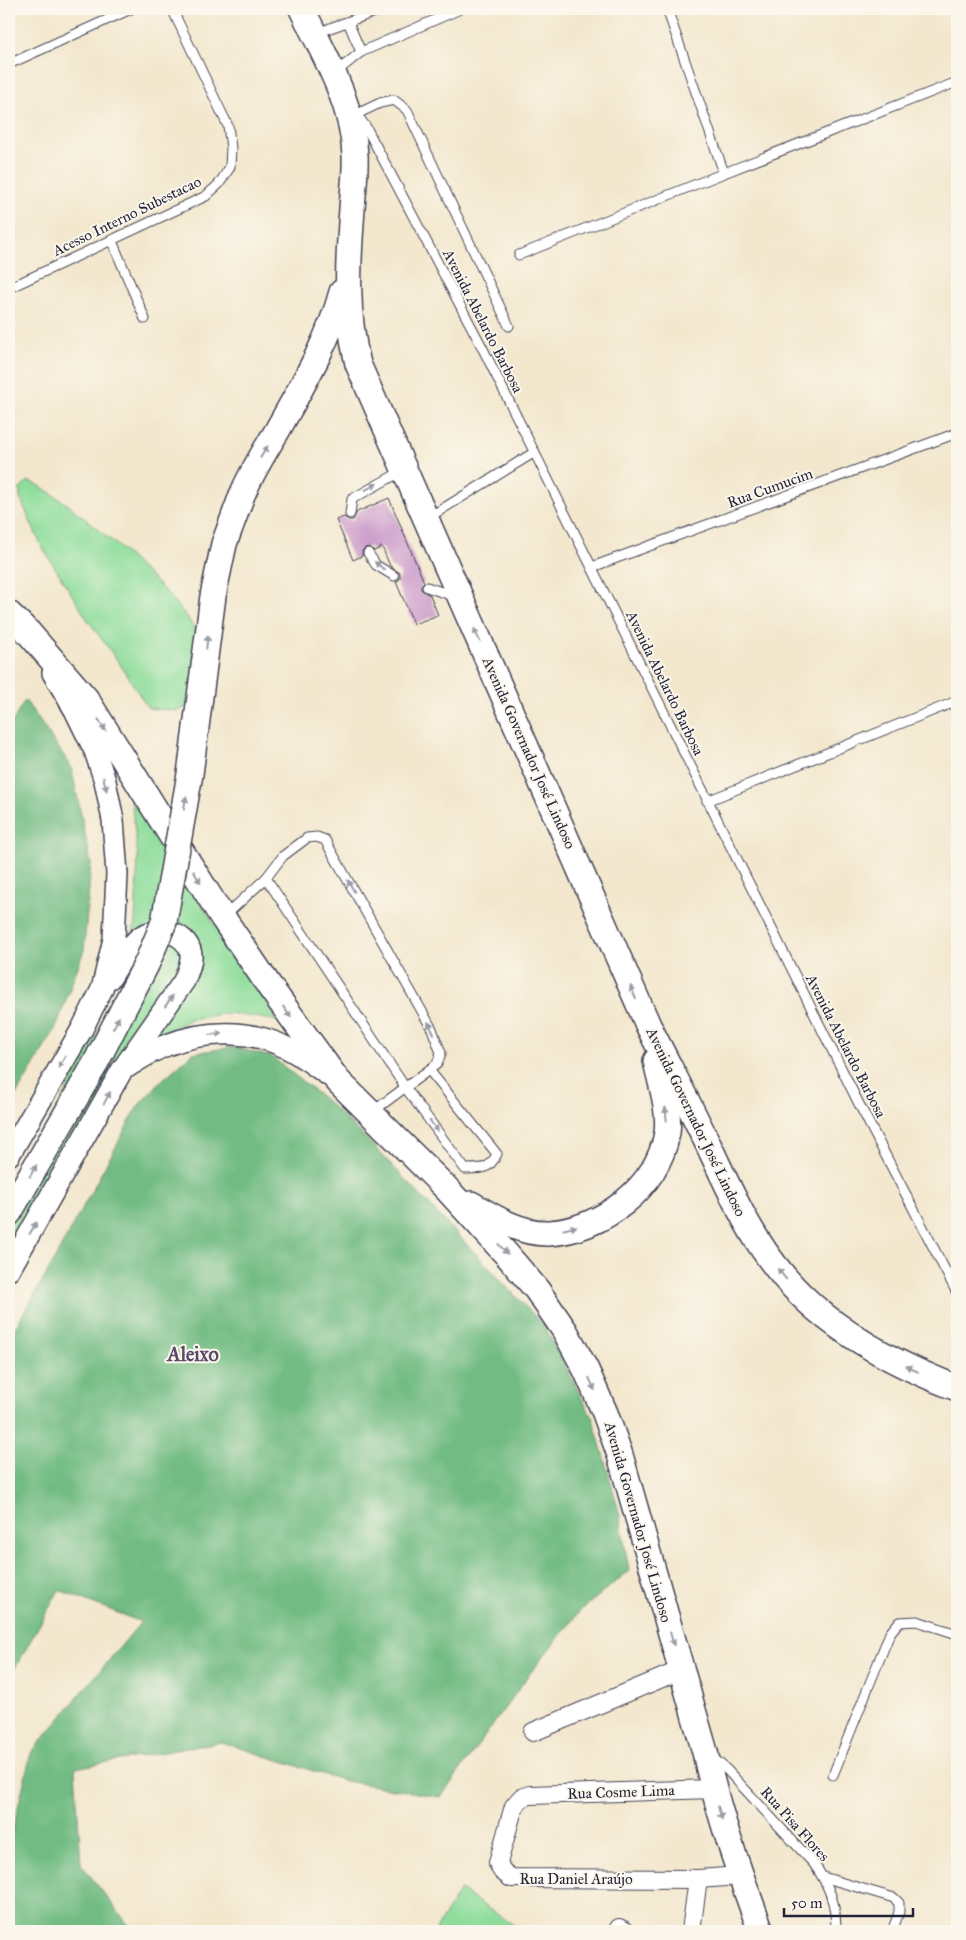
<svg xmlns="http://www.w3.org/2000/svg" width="966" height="1940" font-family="'IM FELL Great Primer',serif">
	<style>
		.green { fill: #8edd9b; stroke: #58806b }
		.forest { fill: #72bc83; stroke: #4a6f5f }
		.building { fill: #c691c7 }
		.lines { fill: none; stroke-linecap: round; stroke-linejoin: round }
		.service-casing { stroke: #414051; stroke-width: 11 }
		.minor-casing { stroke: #414051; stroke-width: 20 }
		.tertiary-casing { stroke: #414051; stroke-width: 24 }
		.secondary-casing { stroke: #414051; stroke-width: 28 }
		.service { stroke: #fff; stroke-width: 9 }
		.minor { stroke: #fff; stroke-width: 18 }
		.tertiary { stroke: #fff; stroke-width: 21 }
		.secondary { stroke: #fff; stroke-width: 25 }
		.secondary-bridge-casing { stroke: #414051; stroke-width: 28; stroke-linecap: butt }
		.secondary-bridge { stroke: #fff; stroke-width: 25 }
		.oneway { fill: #9c9ca7 }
		.labels { text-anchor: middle; stroke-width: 4; stroke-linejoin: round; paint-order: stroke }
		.street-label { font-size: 15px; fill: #22223b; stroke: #fbf7ec }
		.district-label { font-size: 20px; font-weight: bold; fill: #5b496c; stroke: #fbf7ec }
	</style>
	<rect width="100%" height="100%" fill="#fbf7ec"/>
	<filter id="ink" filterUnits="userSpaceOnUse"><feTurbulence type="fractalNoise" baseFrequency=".02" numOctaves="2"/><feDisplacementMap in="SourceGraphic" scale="10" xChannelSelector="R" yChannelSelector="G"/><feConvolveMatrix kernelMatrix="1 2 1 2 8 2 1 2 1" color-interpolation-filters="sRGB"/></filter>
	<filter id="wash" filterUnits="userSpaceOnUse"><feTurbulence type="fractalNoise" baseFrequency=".0096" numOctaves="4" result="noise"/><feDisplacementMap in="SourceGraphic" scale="20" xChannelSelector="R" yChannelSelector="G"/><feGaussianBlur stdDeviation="1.12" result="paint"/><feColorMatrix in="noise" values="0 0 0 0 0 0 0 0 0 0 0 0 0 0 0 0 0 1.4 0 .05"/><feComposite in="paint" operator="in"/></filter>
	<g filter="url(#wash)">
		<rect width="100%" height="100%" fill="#f3e7cd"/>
		<g class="green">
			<path d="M28 481 40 486 67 504 117 545 165 591 187 617 204 644 208 693 179 711 148 708 118 661 87 619 40 543 20 498V489Z"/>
			<path d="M131 799 279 1021 229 1013 190 1019 144 1045 9 1267V1199L124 983 135 922 138 857Z"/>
			<path d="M460 1890 523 1931H435Z"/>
		</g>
		<g class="forest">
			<path d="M25 700 71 766 91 863 84 950 55 1030 9 1107V728Z"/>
			<path d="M233 1047 272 1057 323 1098 370 1142 545 1327 593 1419 619 1511 629 1571 580 1611 530 1673 441 1797 345 1781 221 1742 75 1768 81 1864 133 1931H9V1845L31 1753 141 1622 59 1590 9 1679V1338L47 1273 138 1106 161 1081 193 1053Z"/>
		</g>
		<g id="blocks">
			<path class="building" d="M389 498 424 582 421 585V589L423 591 430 595 438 615 414 624 396 582 400 579V573L390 566 382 547 374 551 370 547 365 548 362 551V556L353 560 336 520 344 517 349 520H353L357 512Z"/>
		</g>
	</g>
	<g filter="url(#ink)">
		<use href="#blocks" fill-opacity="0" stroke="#414051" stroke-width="1"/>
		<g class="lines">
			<defs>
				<g id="service">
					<path d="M667 9 724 173"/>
					<path d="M348 22 361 52"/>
					<path d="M317 34 330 28 383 9"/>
					<path d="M9 64 131 9"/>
					<path d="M335 73 361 52 460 9"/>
					<path d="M357 114 380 103 394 100 407 110 509 326"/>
					<path d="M357 115 366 127 481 345 859 1104 957 1293"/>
					<path d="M112 241 145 319"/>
					<path d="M519 255 724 173 957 82"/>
					<path d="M9 288 206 196 219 184 230 167 231 148 228 126 172 9"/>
					<path d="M350 514 352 499 404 470"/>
					<path d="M426 519 535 452"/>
					<path d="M368 553 376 565 394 576"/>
					<path d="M592 567 957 433"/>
					<path d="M427 587 456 597"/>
					<path d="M707 801 957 701"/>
					<path d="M266 878 405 1087 465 1169C482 1169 489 1170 497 1154L429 1070"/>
					<path d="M225 916 266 878 283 856 307 838 317 837 325 840 432 1029 441 1053 437 1064 372 1112"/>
					<path d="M713 1758 727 1770 814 1864C830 1887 836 1903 836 1931"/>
					<path d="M833 1775 890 1633 899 1622 917 1621 957 1634"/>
					<path d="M823 1877 894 1898 899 1903V1912L893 1929"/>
				</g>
				<g id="minor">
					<path d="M533 1732 681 1670"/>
					<path d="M713 1789 530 1795 521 1798 514 1806 498 1863 502 1871 511 1878 698 1879 740 1876"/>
					<path d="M619 1928 625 1931"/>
					<path d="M691 1931 698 1879"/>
				</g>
				<g id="tertiary">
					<path d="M127 1067C140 1059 153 1050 167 1045 205 1030 251 1029 287 1048 303 1056 318 1068 333 1078"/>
					<path d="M9 1155 82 1029 102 989 114 939 117 874 113 820 105 781 95 751 75 710 53 673"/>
					<path d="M9 1270 122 1070 184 981C187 973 192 963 191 954 187 930 152 925 137 940 126 950 118 966 110 978"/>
				</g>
				<g id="secondary">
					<path d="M302 9C324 55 353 103 355 155 356 173 353 191 352 209 348 262 345 312 358 364L648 1025C668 1065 689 1104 708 1144 730 1191 751 1239 786 1279 831 1331 894 1364 957 1388"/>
					<path d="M242 495C252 472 264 452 277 431 302 386 329 341 342 292"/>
					<path d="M9 614 28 632 86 699 223 918 272 990 338 1081 446 1188 508 1256 537 1290 565 1331 586 1370 605 1413 620 1455 705 1752C718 1813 739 1872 761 1931"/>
					<path d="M471 1204C494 1218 521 1234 549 1233 602 1230 658 1187 667 1133 670 1110 661 1084 656 1061"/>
					<path d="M9 1213 94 1066"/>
				</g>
			</defs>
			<use href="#service" class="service-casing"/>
			<use href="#minor" class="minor-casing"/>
			<use href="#tertiary" class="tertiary-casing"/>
			<use href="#secondary" class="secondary-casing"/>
			<use href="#service" class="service"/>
			<use href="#minor" class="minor"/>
			<use href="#tertiary" class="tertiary"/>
			<use href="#secondary" class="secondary"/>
			<defs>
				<path id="secondary-bridge" d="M94 1066 147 963 164 922 190 774 213 596 224 544 242 495"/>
			</defs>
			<use href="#secondary-bridge" class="secondary-bridge-casing"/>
			<use href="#secondary-bridge" class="secondary-bridge"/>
		</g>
		<defs><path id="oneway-solid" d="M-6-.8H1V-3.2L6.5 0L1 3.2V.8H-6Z" transform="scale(1.25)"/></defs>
		<g class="oneway">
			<use href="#oneway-solid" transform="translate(264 452) rotate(-58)"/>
			<use href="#oneway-solid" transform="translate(371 487) rotate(-29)"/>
			<use href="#oneway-solid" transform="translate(380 566) rotate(-141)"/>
			<use href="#oneway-solid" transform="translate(477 635) rotate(-114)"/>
			<use href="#oneway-solid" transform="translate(207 642) rotate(-83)"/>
			<use href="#oneway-solid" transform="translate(102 725) rotate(58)"/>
			<use href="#oneway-solid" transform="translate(105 784) rotate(76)"/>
			<use href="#oneway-solid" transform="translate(185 803) rotate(-80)"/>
			<use href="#oneway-solid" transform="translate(197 877) rotate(58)"/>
			<use href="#oneway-solid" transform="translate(351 886) rotate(-120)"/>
			<use href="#oneway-solid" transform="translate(633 992) rotate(-114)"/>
			<use href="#oneway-solid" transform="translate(169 1001) rotate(-55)"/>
			<use href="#oneway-solid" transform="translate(287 1012) rotate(54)"/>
			<use href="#oneway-solid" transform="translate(116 1023) rotate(-63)"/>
			<use href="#oneway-solid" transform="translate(431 1028) rotate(-116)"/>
			<use href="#oneway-solid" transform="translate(216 1034) rotate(-5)"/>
			<use href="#oneway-solid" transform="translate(62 1062) rotate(121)"/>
			<use href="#oneway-solid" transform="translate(107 1098) rotate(-62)"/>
			<use href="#oneway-solid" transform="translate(666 1114) rotate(-96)"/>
			<use href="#oneway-solid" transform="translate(434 1126) rotate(53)"/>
			<use href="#oneway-solid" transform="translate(33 1171) rotate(-60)"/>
			<use href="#oneway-solid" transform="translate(33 1228) rotate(-60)"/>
			<use href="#oneway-solid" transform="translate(570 1228) rotate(-13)"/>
			<use href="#oneway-solid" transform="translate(503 1249) rotate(47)"/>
			<use href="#oneway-solid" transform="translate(782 1274) rotate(-129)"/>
			<use href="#oneway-solid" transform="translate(912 1369) rotate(-155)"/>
			<use href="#oneway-solid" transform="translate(592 1384) rotate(66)"/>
			<use href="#oneway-solid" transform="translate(672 1639) rotate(74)"/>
			<use href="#oneway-solid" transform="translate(720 1813) rotate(73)"/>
		</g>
	</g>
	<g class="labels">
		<g class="street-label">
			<text transform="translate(127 216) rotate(-26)" y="5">Acesso Interno Subestacao</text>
			<text transform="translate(483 321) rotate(63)" y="5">Avenida Abelardo Barbosa</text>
			<text transform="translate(770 488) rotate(-20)" y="5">Rua Cumucim</text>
			<text transform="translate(665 683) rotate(64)" y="5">Avenida Abelardo Barbosa</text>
			<text transform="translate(529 753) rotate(66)" y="5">Avenida Governador José Lindoso</text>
			<text transform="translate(846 1046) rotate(63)" y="5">Avenida Abelardo Barbosa</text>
			<text transform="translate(696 1122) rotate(64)" y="5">Avenida Governador José Lindoso</text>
			<text transform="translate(638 1522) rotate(74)" y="5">Avenida Governador José Lindoso</text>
			<text transform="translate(621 1792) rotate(-2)" y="5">Rua Cosme Lima</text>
			<text transform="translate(795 1824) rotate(48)" y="5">Rua Pisa Flores</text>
			<text x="576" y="1884">Rua Daniel Araújo</text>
		</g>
		<g class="district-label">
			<text x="193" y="1361">Aleixo</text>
		</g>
	</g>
	<rect width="966" height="1940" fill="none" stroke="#fbf7ec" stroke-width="30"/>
	<path d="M784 1908v8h129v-8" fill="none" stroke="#22223b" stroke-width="2.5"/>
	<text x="791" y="1908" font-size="15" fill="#22223b" stroke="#fbf7ec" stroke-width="4" paint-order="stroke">50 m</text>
</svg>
